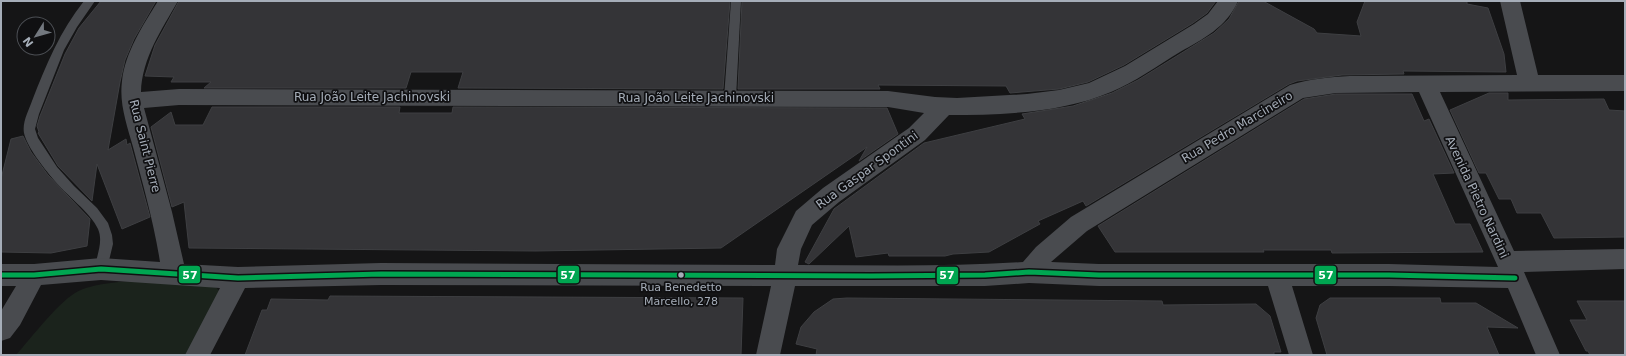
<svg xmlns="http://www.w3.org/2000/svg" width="1626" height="356" font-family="'DejaVu Sans',sans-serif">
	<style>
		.green { fill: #1b231c }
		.building { fill: #343437; stroke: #3e3f42 }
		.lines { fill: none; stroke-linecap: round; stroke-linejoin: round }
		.service { fill: #494b4f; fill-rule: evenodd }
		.minor { fill: #494b4f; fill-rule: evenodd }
		.bus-1-casing { stroke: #101012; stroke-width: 8 }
		.bus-1 { stroke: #00a651; stroke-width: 5 }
		.bus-dot { fill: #a5adb8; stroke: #101012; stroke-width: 1.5 }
		.labels { text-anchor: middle; stroke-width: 3.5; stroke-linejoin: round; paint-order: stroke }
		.bus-label { font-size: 11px; fill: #a5adb8; stroke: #101012 }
		.street-label { font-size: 12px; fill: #a5adb8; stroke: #101012 }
		.line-badge { stroke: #101012; stroke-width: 1.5 }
		.badge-label { font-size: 11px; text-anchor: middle; font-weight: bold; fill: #fff }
	</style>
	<rect width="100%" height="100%" fill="#151516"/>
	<path class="green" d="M202 281 214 285 220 292 191 355H16C32 337 56 305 75 293 102 277 170 281 202 281Z"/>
	<g class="building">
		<path d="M101 1H156L134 39 125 60 120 82 108 150 126 139 127 145 130 143 150 217 122 229 97 164 92 201 58 166 38 133 39 132 37 126 40 116 65 54 79 28Z"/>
		<path d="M179 1H730L723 89 458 88 463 72H411L406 88H204L211 82H171L174 77 145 76 155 45Z"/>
		<path d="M742 1H1216L1207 13 1193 23 1124 65 1088 82 1059 89 1010 93 1006 86 878 85 880 89H738Z"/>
		<path d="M1239 1H1263L1314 29 1317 33 1361 36 1357 22 1365 1H1467V4L1488 8 1504 54 1506 72 1403 71 1404 74 1342 75 1297 81 1289 84 1086 206 1083 201 1038 221 1040 224 989 252 953 254 945 256H889L888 253 856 257 849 226 809 264 805 262 834 209 924 143 1025 119 1022 114 1073 106 1112 93 1138 80 1214 33 1229 19Z"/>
		<path d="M1489 93H1508V100L1604 99 1609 110 1625 111V237L1554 238 1541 213H1517L1511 199H1499L1486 173H1479L1450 110Z"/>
		<path d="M1336 94H1412L1424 121 1429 119 1454 173 1433 174 1455 224H1470L1483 252 1332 253 1331 250H1263L1264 252H1115L1098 226 1304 99Z"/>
		<path d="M212 107H400L399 113H452L453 107 887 108 898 134 859 161 867 147 721 248 535 251 189 248 184 202 172 207 151 127 171 112 175 125H203Z"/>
		<path d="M23 136 31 152 48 175 90 219 87 246 51 253 1 252V179L11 139Z"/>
		<path d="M330 296 743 298 741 355H245L262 310H267L271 299 328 300Z"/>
		<path d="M847 298 1162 301 1163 305 1256 304 1270 316 1281 352H1274V355H816L817 349 796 344 801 327 814 312 833 299Z"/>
		<path d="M1330 298H1440L1441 303H1476L1518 328 1487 327 1499 355H1327L1316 318 1320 305Z"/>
		<path d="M1577 301H1625V355H1590L1588 351H1586L1570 320H1587Z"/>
	</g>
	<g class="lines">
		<g class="service">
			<path d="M84 1H95L77 27 64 50 39 114 35 129 38 138 57 167 74 186 97 208 108 223 112 235 113 244 106 273 101 275 96 273C92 263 105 245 98 229 91 213 65 194 53 179 44 168 27 147 24 133 22 122 29 110 32 101 46 65 60 31 84 1Z"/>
			<path d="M731 1H741L736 98 734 101 730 103 726 101 724 98Z"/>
		</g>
		<path class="minor" d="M158 1H178C162 29 142 58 141 92L179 89 888 91 935 97 957 98 1027 94 1059 90 1089 83 1125 66 1194 24 1208 14 1218 1H1238C1227 27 1203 39 1180 52 1157 66 1135 82 1111 92 1062 113 1002 115 949 115L925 140 839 202 812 225 801 249 798 265C873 265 948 267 1023 262L1036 247 1071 217 1290 85C1309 79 1329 77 1350 76L1517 75 1500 1H1520L1538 75H1625V91L1440 92 1514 251 1625 249V269L1524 272 1560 355H1536L1508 288 1389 286H1292L1313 355H1289L1268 286H1099L1029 283 985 286H795L780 355H756L771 286 381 285 245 288 210 355H185L220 288 101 280 41 285 20 325 10 338 1 341V311L16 286H1V264H34L101 258 160 262C154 223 143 185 133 147 127 125 119 104 122 81 125 53 143 25 158 1ZM1419 92 1498 267 1389 264H1099L1051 262 1087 231 1303 98 1336 93ZM179 105 888 107 924 113 909 128 823 188 796 211 777 249 775 265 381 263 238 267 184 264 172 212 144 108Z"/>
		<defs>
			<path id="bus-1" d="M1 275H34L101 269 238 278 381 274 871 276 985 275 1029 272 1099 275H1389L1515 278"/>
		</defs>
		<use href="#bus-1" class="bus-1-casing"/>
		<use href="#bus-1" class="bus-1"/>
	</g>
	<circle class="bus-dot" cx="681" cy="275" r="3.5"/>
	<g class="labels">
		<g class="bus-label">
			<text x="681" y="291">Rua Benedetto<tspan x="681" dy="14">Marcello, 278</tspan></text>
		</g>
		<g class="street-label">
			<text x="372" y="101">Rua João Leite Jachinovski</text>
			<text x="696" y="102">Rua João Leite Jachinovski</text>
			<text transform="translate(1237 127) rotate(-31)" y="4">Rua Pedro Marcineiro</text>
			<text transform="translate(145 146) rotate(76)" y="4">Rua Saint Pierre</text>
			<text transform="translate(867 170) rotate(-36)" y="4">Rua Gaspar Spontini</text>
			<text transform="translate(1477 197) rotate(65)" y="4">Avenida Pietro Nardini</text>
		</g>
	</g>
	<g class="line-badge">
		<rect x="557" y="265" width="23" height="19" rx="4" fill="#00a651"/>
		<rect x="178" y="265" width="23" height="19" rx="4" fill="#00a651"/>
		<rect x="1314" y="265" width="23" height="20" rx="4" fill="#00a651"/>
		<rect x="936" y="266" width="23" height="19" rx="4" fill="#00a651"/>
	</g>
	<g class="badge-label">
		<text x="568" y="279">57</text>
		<text x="190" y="279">57</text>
		<text x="1326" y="279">57</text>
		<text x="947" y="279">57</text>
	</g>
	<rect width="1626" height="356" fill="none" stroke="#a5adb8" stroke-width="4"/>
	<g transform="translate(36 36) rotate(233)"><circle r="19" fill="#101012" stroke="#4c4f54"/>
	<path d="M0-3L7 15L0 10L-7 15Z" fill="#73787f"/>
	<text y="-6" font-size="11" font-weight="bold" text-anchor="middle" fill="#a5adb8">N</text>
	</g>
</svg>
